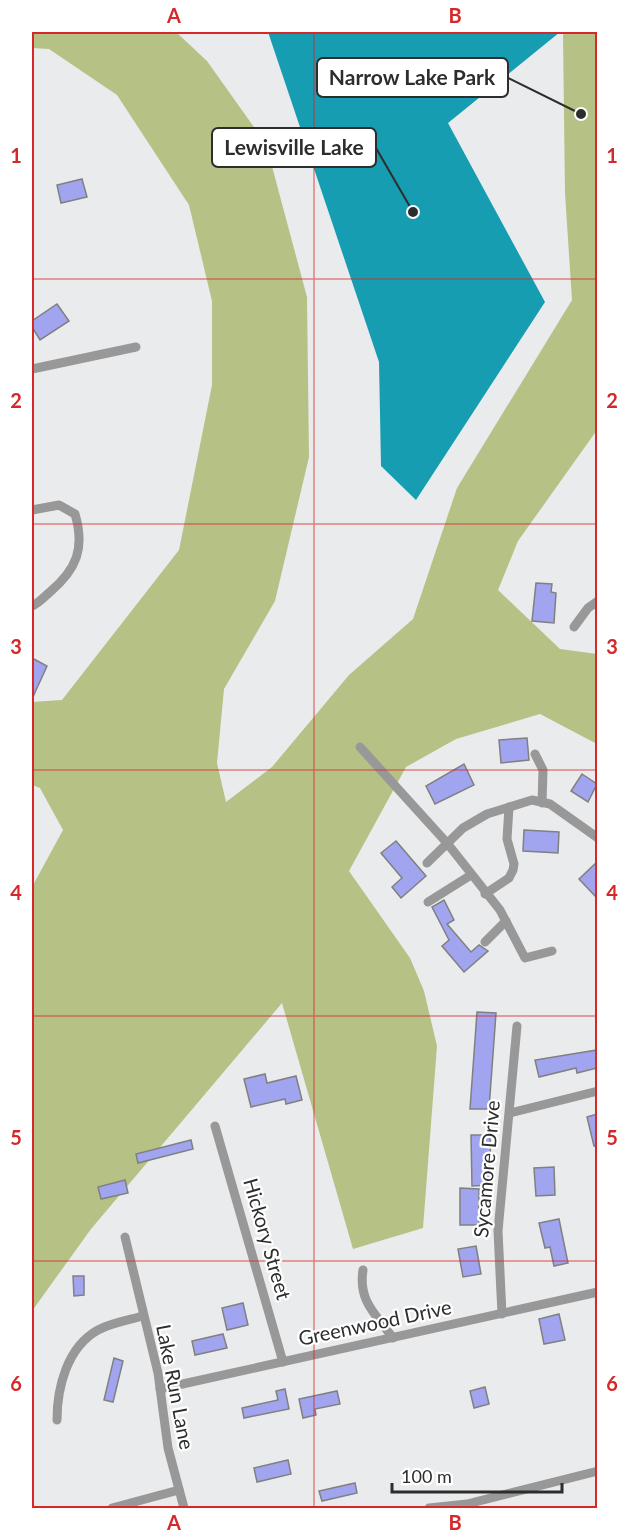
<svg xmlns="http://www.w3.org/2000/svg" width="629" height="1540" font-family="Lato,sans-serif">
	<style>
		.green { fill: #b6c186 }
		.water { fill: #179db2 }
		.building { fill: #a1a4ef; stroke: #808081; stroke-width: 1.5 }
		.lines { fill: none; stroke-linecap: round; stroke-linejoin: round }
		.street { stroke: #999898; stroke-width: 9 }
		.grid { fill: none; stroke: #d62828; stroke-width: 1.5; stroke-opacity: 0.55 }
		.labels { text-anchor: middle; stroke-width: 4.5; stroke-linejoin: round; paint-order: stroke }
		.street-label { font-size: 20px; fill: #2c2d2d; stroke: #fff }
		.leader { fill: none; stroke: #2c2d2d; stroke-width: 2 }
		.callout-dot { fill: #2c2d2d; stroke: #fff; stroke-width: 2 }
		.callout { fill: #fff; stroke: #2c2d2d; stroke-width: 2 }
		.callout-label { font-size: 21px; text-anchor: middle; font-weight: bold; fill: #2c2d2d }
		.neatline { fill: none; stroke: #d62828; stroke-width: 2 }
		.grid-label { font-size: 20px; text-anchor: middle; font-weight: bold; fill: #d62828 }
	</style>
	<rect width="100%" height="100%" fill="#eaebec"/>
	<path class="green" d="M32 32H176L207 61 266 144 307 297 309 457 275 601 224 689 217 763 226 802 272 767 349 675 413 619 457 488 572 300 565 193 563 35 566 32H597V430L518 541 498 590 560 649 597 654V744L540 714 456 739 406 767 349 871 410 958 424 991 437 1046 423 1228 353 1249 282 1003 91 1229 32 1311V887L63 830 40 788 32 785V702L62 700 179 550 212 385V301L189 205 117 95 49 49 32 48Z"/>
	<path class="water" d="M268 32H560L448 123 545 302 416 500 381 466 379 362Z"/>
	<g class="building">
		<path d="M82 179 87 197 61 203 57 185Z"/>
		<path d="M57 304 69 321 40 340 32 327V321Z"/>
		<path d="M536 583 552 584 551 592 556 593 554 623 532 621Z"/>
		<path d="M32 658 47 666 32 699Z"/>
		<path d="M527 738 529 760 501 763 499 740Z"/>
		<path d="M464 764 474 785 435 804 426 786Z"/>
		<path d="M582 774 597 784 588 802 571 791Z"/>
		<path d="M524 830 559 832 558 853 523 851Z"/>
		<path d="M396 841 426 876 401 898 392 887 402 878 381 853Z"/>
		<path d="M597 862V898L579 879Z"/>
		<path d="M444 900 454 920 447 924 471 952 479 945 488 951 464 972 442 946 449 940 432 907Z"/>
		<path d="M477 1012 496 1013 489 1109H470Z"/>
		<path d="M597 1050V1068L577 1073 576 1068 539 1077 535 1060Z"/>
		<path d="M265 1074 267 1083 296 1076 302 1100 286 1104 285 1099 251 1107 244 1079Z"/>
		<path d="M597 1114V1146H594L587 1117Z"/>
		<path d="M471 1135H490L491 1185 472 1186Z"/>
		<path d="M191 1140 193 1149 138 1163 136 1154Z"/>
		<path d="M554 1167 555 1195 536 1196 534 1168Z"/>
		<path d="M125 1180 128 1193 101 1199 98 1187Z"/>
		<path d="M460 1188 479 1189V1225H460Z"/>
		<path d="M559 1219 568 1263 554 1266 550 1247 545 1248 539 1223Z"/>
		<path d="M476 1246 481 1274 463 1277 458 1249Z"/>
		<path d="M73 1276H84V1295L74 1296Z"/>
		<path d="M243 1303 248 1325 227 1330 222 1308Z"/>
		<path d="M559 1314 565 1340 544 1344 539 1319Z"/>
		<path d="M223 1334 227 1348 195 1355 192 1341Z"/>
		<path d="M114 1358 123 1361 113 1402 104 1400Z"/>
		<path d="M485 1387 489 1404 474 1408 470 1391Z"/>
		<path d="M285 1389 289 1409 244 1418 242 1408 278 1400 276 1391Z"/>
		<path d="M337 1391 340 1404 315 1409 316 1415 303 1418 299 1399Z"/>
		<path d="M288 1460 291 1474 257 1482 254 1468Z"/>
		<path d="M355 1483 357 1493 322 1501 319 1491Z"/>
	</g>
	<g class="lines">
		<g class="street">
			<path d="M32 369 136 347"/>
			<path d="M32 510 59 505 75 514C85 548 77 569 50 592 44 597 39 603 32 606"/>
			<path d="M574 627 588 608 598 601"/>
			<path d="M360 747 447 843 500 910 525 958 552 951"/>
			<path d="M535 754 543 770 542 803"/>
			<path d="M427 863 463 828 487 814 532 800 550 804 598 838"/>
			<path d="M485 894 509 878 513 870 514 864 507 839 509 807"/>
			<path d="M428 902 471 875"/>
			<path d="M485 942 506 921"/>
			<path d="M510 1113 598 1091"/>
			<path d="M215 1126 283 1362"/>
			<path d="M125 1237 158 1373 168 1448 184 1508"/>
			<path d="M363 1270C358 1301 376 1315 393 1338"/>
			<path d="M502 1314 498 1231 517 1026"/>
			<path d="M160 1389 598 1292"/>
			<path d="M57 1420C57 1388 67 1347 98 1330 111 1323 129 1320 143 1316"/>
			<path d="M112 1508 179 1490"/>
			<path d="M429 1508 467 1504 598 1471"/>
		</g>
	</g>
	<path class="grid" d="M314 32V1508M32 279H598M32 524H598M32 770H598M32 1016H598M32 1261H598"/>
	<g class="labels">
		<g class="street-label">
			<text transform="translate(487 1169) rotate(-85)" y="7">Sycamore Drive</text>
			<text transform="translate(267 1239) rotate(74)" y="7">Hickory Street</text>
			<text transform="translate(375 1323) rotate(-12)" y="7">Greenwood Drive</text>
			<text transform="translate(175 1387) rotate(79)" y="7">Lake Run Lane</text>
		</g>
	</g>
	<path class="leader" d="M581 114L508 78M413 212L376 148"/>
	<g class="callout-dot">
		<circle cx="581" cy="114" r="6"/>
		<circle cx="413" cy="212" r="6"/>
	</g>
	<g class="callout">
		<rect x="317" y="58" width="191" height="39" rx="6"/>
		<rect x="212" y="128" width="164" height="39" rx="6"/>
	</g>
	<g class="callout-label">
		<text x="412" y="85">Narrow Lake Park</text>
		<text x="294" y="155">Lewisville Lake</text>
	</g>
	<rect width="629" height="1540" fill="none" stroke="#ffffff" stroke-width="66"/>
	<path d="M392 1483v9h170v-9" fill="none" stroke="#2c2d2d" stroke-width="3"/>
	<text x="401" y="1483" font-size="18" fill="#2c2d2d" stroke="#ffffff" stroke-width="4.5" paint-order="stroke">100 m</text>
	<rect x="33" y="33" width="563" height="1474" class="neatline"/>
	<g class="grid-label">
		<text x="174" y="23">A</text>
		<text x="455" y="23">B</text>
		<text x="16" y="163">1</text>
		<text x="612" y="163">1</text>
		<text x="16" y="408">2</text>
		<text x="612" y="408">2</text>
		<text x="16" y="654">3</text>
		<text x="612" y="654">3</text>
		<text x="16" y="900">4</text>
		<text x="612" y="900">4</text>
		<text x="16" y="1145">5</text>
		<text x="612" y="1145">5</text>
		<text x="16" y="1391">6</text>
		<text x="612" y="1391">6</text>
		<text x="174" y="1530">A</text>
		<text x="455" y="1530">B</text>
	</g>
</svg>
